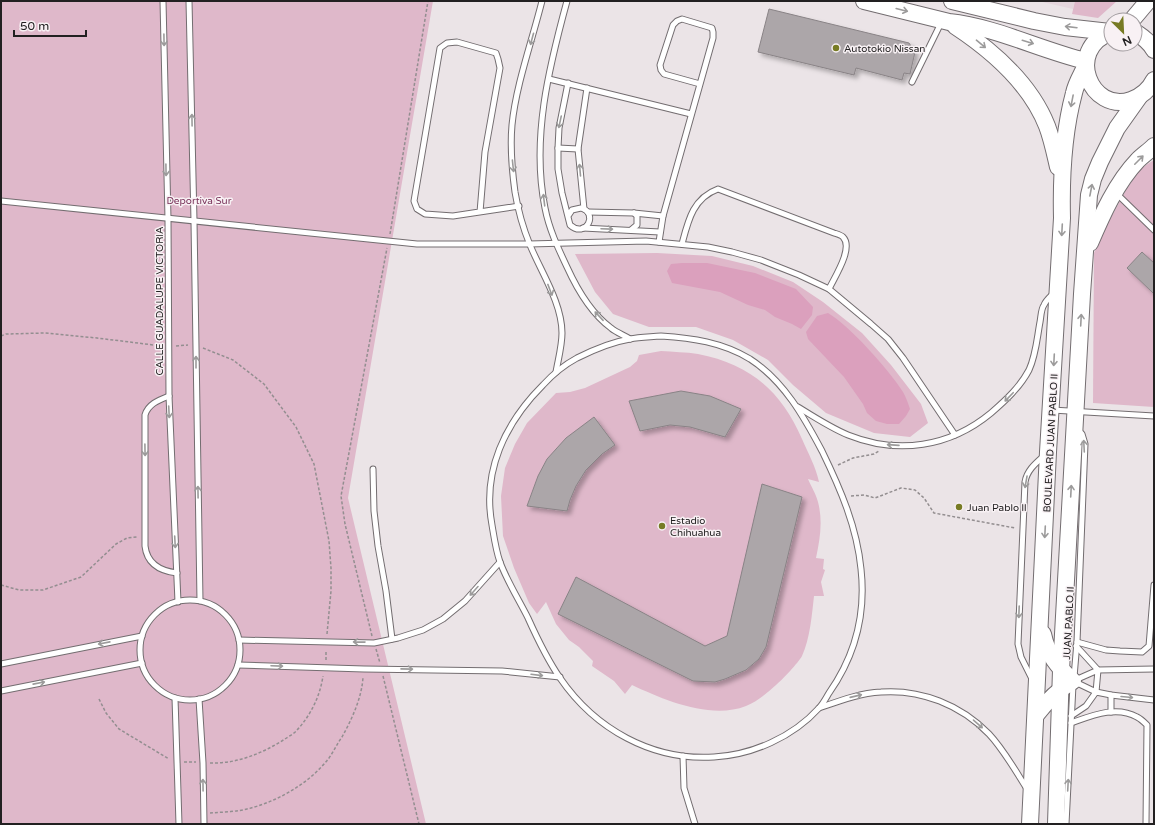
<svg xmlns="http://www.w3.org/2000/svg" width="1155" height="825" font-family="'Varela Round',sans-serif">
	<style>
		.built { fill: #e5d6dd }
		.green { fill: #dfb8ca }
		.water { fill: #dba0bd }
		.building { fill: #aca6a9; stroke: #898386; filter: url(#shadow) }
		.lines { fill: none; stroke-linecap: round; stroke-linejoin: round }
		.service-casing { stroke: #736d70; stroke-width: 7 }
		.primary-casing { stroke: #736d70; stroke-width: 18 }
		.path { stroke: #938e90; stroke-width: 1.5; stroke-dasharray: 3 2; stroke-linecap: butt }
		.service { stroke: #fff; stroke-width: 5 }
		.primary { stroke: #fff; stroke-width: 16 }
		.oneway { stroke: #9c9b9b }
		.poi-dot { fill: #777b24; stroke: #f8f1f4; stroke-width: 1.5 }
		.labels { text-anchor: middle; stroke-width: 3; stroke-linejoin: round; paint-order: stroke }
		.poi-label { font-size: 10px; fill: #222021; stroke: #f8f1f4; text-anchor: start }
		.park-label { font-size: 10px; fill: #79325a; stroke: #f8f1f4 }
		.street-label { font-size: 10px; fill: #222021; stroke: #f8f1f4 }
	</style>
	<defs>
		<filter id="shadow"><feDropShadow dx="3.5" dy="3.5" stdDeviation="2" flood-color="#0004"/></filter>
	</defs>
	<rect width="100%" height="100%" fill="#ebe4e7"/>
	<path class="built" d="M1038 1H1075L1073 9Z"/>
	<g class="green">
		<path d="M1 1H433L348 498 426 824H1Z"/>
		<path d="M1075 1H1117L1098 18 1072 14Z"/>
		<path d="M1154 160V407L1093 403 1094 253 1107 225 1126 190 1140 169Z"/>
		<path d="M657 253 712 256 753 266 793 282 823 302 862 333 891 365 921 404 928 423 910 437 874 433 826 413 793 385 768 360 733 340 696 327H649L613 314 595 292 575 254Z"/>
		<path d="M661 351C673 352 686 352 698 354 750 364 781 391 802 439 808 453 816 467 819 482L808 479C811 486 816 494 818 502 823 521 820 539 816 558L824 559 823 569 825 570 821 582 824 596H814C812 614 810 639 802 656 798 663 783 679 776 685 767 693 758 701 746 706 711 720 664 700 632 685L625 694 614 681 592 666 593 661 579 647 569 640 556 624 546 602 537 614 529 603 514 568 503 536 501 496 505 468 515 444 527 423 556 393 570 392 585 388 630 367 637 361 639 355Z"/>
	</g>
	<g class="water">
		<path d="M682 263H707L755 273 796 289 813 307 812 315 801 329 792 324 775 317 765 310 748 305 720 292 672 283 667 271 671 264Z"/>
		<path d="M828 313C849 325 890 371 903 392 906 397 908 403 910 409L906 416 899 424H887L876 421 867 413 863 404 844 377 808 339 806 332 817 316Z"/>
	</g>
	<g class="building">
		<path d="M769 9 909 43 915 52 910 74 904 73 902 80 856 68 854 75 758 52Z"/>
		<path d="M1142 252 1154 263V294L1127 268Z"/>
		<path d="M681 391 710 396 741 409 725 437 690 427 670 425 640 431 629 401Z"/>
		<path d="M594 417 615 445 602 454 586 470 576 486 570 500 567 511 527 506 538 476 547 459 566 438Z"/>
		<path d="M762 484 802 497 766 647 759 659 746 670 725 679 715 682 693 681 558 614 576 577 705 646 727 636Z"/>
	</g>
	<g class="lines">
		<defs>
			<g id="service">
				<path d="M163 1 168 219 169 396 178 602"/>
				<path d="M189 1 194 221 200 601"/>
				<path d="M542 1C532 41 516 85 512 125 510 147 512 170 515 192 518 210 523 228 530 245 541 272 562 303 562 333 562 346 558 360 556 372"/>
				<path d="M567 1C549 67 531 139 545 208 549 229 558 248 567 267 577 289 592 314 611 328 617 333 624 335 630 339"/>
				<path d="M549 79 691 114"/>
				<path d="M912 82 941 23"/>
				<path d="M558 148 578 149"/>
				<path d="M1116 193 1154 230"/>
				<path d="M1 201 417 244H529L646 241 708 247 732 252 761 260 799 275 829 289 871 324 888 339 903 358 955 435"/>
				<path d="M584 209 578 149 587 88"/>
				<path d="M480 212 485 152 500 68 498 59 496 53 457 42 447 43 440 48 414 201 417 209 425 214 453 216 519 206"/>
				<path d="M588 212 634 213 663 216"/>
				<path d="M568 216 572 210 581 208C599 213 586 239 570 225L562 193 558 169V148L559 128 568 83"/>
				<path d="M583 228 660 232"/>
				<path d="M631 230 637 225V216L634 213"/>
				<path d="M659 242 663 216 713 38V32L712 28 682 19 677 21 673 25 660 65 661 70 664 74 700 84"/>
				<path d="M682 244C688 221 693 198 718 189L834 233C837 234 841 235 843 237 854 248 834 278 829 289"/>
				<path d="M661 336C692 338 722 342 750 359 784 381 804 417 822 451 840 488 857 527 861 569 866 614 855 656 829 693 826 698 823 704 819 708 793 737 752 755 714 757 652 761 595 729 560 678 547 659 537 638 528 618 519 600 507 581 500 562 496 551 494 537 492 525 482 471 505 423 543 385 553 374 564 365 577 358 593 350 612 342 630 339 639 337 650 337 661 336Z"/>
				<path d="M169 396C159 400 148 404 145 415V546C147 564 160 571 177 573"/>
				<path d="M798 407C814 417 831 428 848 435 898 455 950 447 991 413 1006 400 1020 387 1029 370 1036 355 1037 338 1040 322 1041 317 1041 309 1044 305 1046 300 1050 297 1054 293"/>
				<path d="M1052 410 1154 416"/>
				<path d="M373 469 374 511 378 546 386 591 392 639"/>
				<circle cx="190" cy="650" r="50"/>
				<path d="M239 640 374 643 398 638 423 630 443 619 465 601 500 562"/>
				<path d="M1077 642 1106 650 1120 651 1142 652 1149 646 1154 585"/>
				<path d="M1076 646 1098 670 1154 669"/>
				<path d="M1 664 142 636"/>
				<path d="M238 665 364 669 502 671 560 677"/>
				<path d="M1098 670 1096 692 1073 681Z"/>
				<path d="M1074 677 1077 642 1085 444 1082 434 1079 431"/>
				<path d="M1032 679 1021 657 1018 644 1025 482C1027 470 1036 463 1045 455"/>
				<path d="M1 691 142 663"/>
				<path d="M1111 695V712"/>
				<path d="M175 698 179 824"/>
				<path d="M199 699 203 763 204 824"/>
				<path d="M819 708C839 701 860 693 881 692 921 689 961 705 989 734 1004 750 1015 770 1027 789"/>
				<path d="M1071 716 1086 706 1096 692 1111 695 1154 700"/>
				<path d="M1071 723C1091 716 1116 705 1137 717 1141 719 1144 722 1147 725L1146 824"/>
				<path d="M683 756 684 788 695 824"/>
				<path d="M1066 824 1073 685"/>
			</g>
			<g id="primary">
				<path d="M864 1 949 22C996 27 1040 50 1086 61"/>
				<path d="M952 1 1034 21 1065 27 1110 32"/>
				<path d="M1132 20 1148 1"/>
				<path d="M955 26C993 51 1030 83 1047 126 1052 139 1055 154 1058 167"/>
				<path d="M1111 32C1064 50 1091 114 1131 100 1142 96 1149 90 1154 80"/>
				<path d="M1135 32C1143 37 1150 42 1154 50"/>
				<path d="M1090 243C1102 215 1116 183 1138 160 1143 155 1149 151 1154 146"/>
				<path d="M1036 715C1047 701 1058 690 1073 681 1058 667 1047 654 1043 634"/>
				<path d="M1030 824 1048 452 1062 218C1061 176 1063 134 1074 93 1076 83 1082 74 1086 65"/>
				<path d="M1056 824 1061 670 1082 294 1089 195 1093 179 1100 162 1117 128 1139 97"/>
			</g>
		</defs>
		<use href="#service" class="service-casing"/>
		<use href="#primary" class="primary-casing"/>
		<g class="path">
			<path d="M390 234 428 1"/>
			<path d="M1 336 6 334 45 333 97 338 162 346"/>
			<path d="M176 346 188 345"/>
			<path d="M203 348 233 360 264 384 296 427 314 464 329 541 331 568V591L327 634"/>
			<path d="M838 465 853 458 874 454 879 451"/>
			<path d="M851 496 864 495 875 498 901 488 915 490 924 498 934 513 1015 528"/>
			<path d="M1 585 19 590H43L81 577 116 544 127 538 137 537"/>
			<path d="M372 636 345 524 341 496 387 248"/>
			<path d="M376 649 380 663"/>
			<path d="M326 660V650"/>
			<path d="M383 676 419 824"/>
			<path d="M99 699 106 713 119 729 169 759"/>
			<path d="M184 762H196"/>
			<path d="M210 763C237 764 263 753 285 739 289 736 294 734 297 730 311 715 320 696 323 676"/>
			<path d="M210 813C222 812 235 812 247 809 277 802 310 783 329 758 334 751 337 744 342 737 352 719 362 697 363 677"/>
		</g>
		<use href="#service" class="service"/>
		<use href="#primary" class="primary"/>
	</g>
	<defs><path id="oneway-shaft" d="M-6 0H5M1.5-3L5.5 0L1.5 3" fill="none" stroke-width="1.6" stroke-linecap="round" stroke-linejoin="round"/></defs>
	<g class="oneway">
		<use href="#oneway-shaft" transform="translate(902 10) rotate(14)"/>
		<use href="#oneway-shaft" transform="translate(1071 27) rotate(-173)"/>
		<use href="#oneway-shaft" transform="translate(532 39) rotate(105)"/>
		<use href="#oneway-shaft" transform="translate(164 40) rotate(89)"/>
		<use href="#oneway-shaft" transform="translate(1028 42) rotate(17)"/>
		<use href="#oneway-shaft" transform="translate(981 44) rotate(40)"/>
		<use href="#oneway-shaft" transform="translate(1072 101) rotate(101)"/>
		<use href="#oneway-shaft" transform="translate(192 120) rotate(-91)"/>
		<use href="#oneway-shaft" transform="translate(560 122) rotate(102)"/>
		<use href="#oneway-shaft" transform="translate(1139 160) rotate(-45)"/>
		<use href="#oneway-shaft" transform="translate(513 166) rotate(84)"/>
		<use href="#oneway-shaft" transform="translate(166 170) rotate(89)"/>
		<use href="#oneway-shaft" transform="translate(580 170) rotate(-95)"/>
		<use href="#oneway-shaft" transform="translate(1091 190) rotate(-79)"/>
		<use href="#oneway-shaft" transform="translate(544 200) rotate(-97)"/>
		<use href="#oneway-shaft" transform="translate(607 229) rotate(2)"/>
		<use href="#oneway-shaft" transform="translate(1062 230) rotate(93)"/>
		<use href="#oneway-shaft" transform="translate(550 290) rotate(69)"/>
		<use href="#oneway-shaft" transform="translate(599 316) rotate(-133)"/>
		<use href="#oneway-shaft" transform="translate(1081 320) rotate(-87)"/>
		<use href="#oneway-shaft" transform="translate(1054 360) rotate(93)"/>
		<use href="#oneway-shaft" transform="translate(196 362) rotate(-90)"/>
		<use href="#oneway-shaft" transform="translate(1009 397) rotate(134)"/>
		<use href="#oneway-shaft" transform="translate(169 412) rotate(87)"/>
		<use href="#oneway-shaft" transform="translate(893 445) rotate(-176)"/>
		<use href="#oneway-shaft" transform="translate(1084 446) rotate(-93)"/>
		<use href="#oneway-shaft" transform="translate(145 450) rotate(89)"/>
		<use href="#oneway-shaft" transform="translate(1026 482) rotate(100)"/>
		<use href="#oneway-shaft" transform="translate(1071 491) rotate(-87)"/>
		<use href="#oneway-shaft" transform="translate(198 492) rotate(-91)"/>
		<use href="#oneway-shaft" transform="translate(1045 532) rotate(93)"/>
		<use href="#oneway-shaft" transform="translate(175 542) rotate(87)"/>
		<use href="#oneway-shaft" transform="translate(474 591) rotate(132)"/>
		<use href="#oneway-shaft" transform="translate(1019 612) rotate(92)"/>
		<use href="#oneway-shaft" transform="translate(359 642) rotate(-179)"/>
		<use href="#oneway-shaft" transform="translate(104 643) rotate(169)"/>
		<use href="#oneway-shaft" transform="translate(277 666) rotate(2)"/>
		<use href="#oneway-shaft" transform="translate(407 669) rotate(1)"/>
		<use href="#oneway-shaft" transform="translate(537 675) rotate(7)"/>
		<use href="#oneway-shaft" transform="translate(39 683) rotate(-11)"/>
		<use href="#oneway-shaft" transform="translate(856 696) rotate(-13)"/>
		<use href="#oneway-shaft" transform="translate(1127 697) rotate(5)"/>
		<use href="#oneway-shaft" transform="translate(978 724) rotate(41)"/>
		<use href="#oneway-shaft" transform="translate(203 785) rotate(-91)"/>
		<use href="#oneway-shaft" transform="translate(1068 785) rotate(-87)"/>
	</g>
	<g class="poi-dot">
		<circle cx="836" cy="48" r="4"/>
		<circle cx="959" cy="507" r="4"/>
		<circle cx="662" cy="526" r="4"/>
	</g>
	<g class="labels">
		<g class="poi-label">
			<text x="844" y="52">Autotokio Nissan</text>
			<text x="967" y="511">Juan Pablo ll</text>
			<text x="670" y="524">Estadio<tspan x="670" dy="12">Chihuahua</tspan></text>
		</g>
		<g class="park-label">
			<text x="199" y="204">Deportiva Sur</text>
		</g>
		<g class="street-label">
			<text transform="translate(159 301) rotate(-90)" y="4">CALLE GUADALUPE VICTORIA</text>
			<text transform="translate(1050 443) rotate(-87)" y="4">BOULEVARD JUAN PABLO II</text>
			<text transform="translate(1068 623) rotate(-87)" y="4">JUAN PABLO II</text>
		</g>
	</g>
	<rect width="1155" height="825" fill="none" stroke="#222021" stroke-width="4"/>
	<g transform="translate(1123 32) rotate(156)"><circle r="19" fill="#f8f1f4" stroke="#a29da0"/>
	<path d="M0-3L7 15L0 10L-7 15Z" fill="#777b24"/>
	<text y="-6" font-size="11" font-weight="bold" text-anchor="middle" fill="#222021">N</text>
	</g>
	<path d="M14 30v6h72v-6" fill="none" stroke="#222021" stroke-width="2"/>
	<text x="20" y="30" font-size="12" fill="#222021" stroke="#f8f1f4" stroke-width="3" paint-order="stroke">50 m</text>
</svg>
